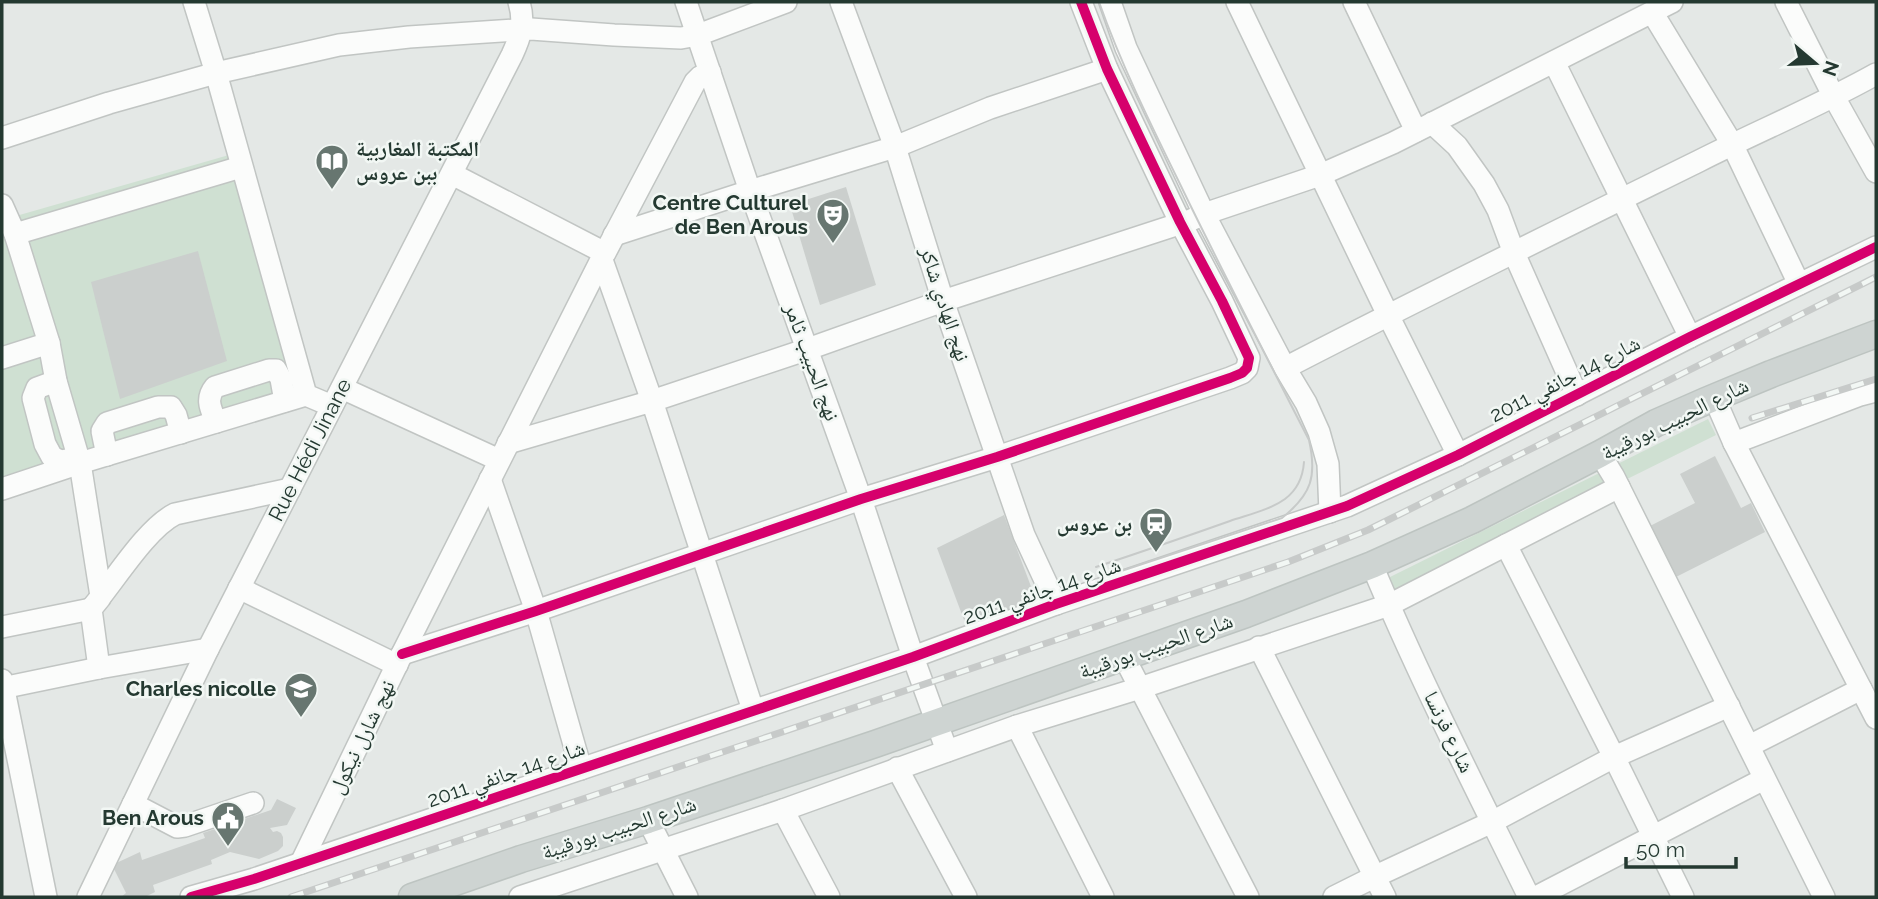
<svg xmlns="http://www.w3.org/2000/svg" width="1878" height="899" font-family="Raleway,'Noto Naskh Arabic',sans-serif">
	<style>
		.green { fill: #cfe0d2 }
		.building { fill: #cbcfcd }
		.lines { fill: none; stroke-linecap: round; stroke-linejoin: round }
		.minor-casing { stroke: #c1c5c3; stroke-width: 24 }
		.major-casing { stroke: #bdc4c1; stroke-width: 29 }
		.minor { stroke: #fbfcfb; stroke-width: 21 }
		.major { stroke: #ced4d2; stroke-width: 26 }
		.tram { stroke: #c7cac9; stroke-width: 2 }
		.rail-casing { stroke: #c7cac9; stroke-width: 7 }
		.rail { stroke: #f2f7f4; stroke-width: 4.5; stroke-dasharray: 13; stroke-linecap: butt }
		.cycleway-casing { stroke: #f2f7f4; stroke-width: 15 }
		.cycleway { stroke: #d6006c; stroke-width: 10 }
		.labels { text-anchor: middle; stroke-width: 5; stroke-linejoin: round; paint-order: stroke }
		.poi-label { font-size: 21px; font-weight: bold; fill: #243931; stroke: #f2f7f4; text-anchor: end }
		.street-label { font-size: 21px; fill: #243931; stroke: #f2f7f4 }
	</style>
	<rect width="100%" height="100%" fill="#e4e8e6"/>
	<g class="green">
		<path d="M236 153 303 397 2 488V220Z"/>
		<path d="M1708 419 1716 435 1393 595 1386 579Z"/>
	</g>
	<g class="building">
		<path d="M846 187 876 285 820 305 790 205Z"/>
		<path d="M198 251 227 361 120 399 91 282Z"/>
		<path d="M1715 456 1741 508 1751 503 1765 532 1676 577 1650 526 1695 503 1680 474Z"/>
		<path d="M1004 515 1038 605 967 628 937 548Z"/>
		<path d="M277 799 296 808 287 825 270 828 273 832 277 831 281 833 283 837V846L278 851 259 859 230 852 211 860 212 864 153 885 155 892 145 897H121L126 893 112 865 140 852 142 860 205 838 203 833 271 810Z"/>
	</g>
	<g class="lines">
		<defs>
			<g id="minor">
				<path d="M194 2 216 73 306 395 332 406"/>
				<path d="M686 2 750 191 861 499 913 657 947 751"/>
				<path d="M841 2 895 147 943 301 1024 535 1056 604"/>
				<path d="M1110 2 1126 48 1204 214 1285 368 1306 403 1319 432 1328 464 1330 512"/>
				<path d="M1237 2 1388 315 1458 455"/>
				<path d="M1354 2 1416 131"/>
				<path d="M1786 2 1834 97 1876 172"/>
				<path d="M1652 12 1732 144 1799 284"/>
				<path d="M1554 62 1690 337"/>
				<path d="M1432 123 1457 146 1484 184 1498 210 1514 253 1577 395"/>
				<path d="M2 138 109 103 216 73 339 45 409 37 531 29 614 35 681 38 698 35 786 2"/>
				<path d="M452 174 605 253 695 82 700 77 710 72"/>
				<path d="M2 205 15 234 49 343 56 381 80 463 101 596C120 572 149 527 175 514L290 489"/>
				<path d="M15 234 241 167"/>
				<path d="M614 235 750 191 895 147 990 108 1107 69"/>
				<path d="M602 260 652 401 808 349 943 301 1191 220 1204 214 1320 175 1393 143 1672 2"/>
				<path d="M2 358 49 343"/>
				<path d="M1285 368C1422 297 1561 229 1699 161 1758 131 1819 106 1876 74"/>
				<path d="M56 381 37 388 33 398 45 444 52 457 61 461 77 458"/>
				<path d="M342 388 499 460"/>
				<path d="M1714 397 1734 443 1876 718"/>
				<path d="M216 422C211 409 205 399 215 387L269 370H276L281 379 285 401"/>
				<path d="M508 443 652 401 753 710"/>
				<path d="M1734 443 1860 395 1876 391"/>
				<path d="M1600 454 1614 477 1824 897"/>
				<path d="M107 455 102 431 107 423 158 407H171L176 415 181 433"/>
				<path d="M490 479 536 611 581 769"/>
				<path d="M2 489 80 463 306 395"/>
				<path d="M1506 545 1614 757 1683 897"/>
				<path d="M1372 565C1419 678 1475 787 1529 897"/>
				<path d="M239 588 397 665"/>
				<path d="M2 627 91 609"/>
				<path d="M1259 647 1385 897"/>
				<path d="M402 654 536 611 861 499 997 457 1230 378 1242 373 1247 368 1249 358 1222 301 1180 222 1107 69 1081 2"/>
				<path d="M1124 657 1248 897"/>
				<path d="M99 668 91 609 100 598"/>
				<path d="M2 680 46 897"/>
				<path d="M2 688 99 668 208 649"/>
				<path d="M1017 726 1103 897"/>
				<path d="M1749 746 1861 689"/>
				<path d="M897 768 966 897"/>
				<path d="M133 804 177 827 185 826 253 803"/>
				<path d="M783 810 829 897"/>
				<path d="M648 820 687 897"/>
				<path d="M301 863 402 654 604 254"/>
				<path d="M88 897 208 649 512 55C521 36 525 22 519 2"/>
				<path d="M191 897 254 879 913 657 1056 604 1347 506 1458 455 1690 337 1876 247"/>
				<path d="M520 897 783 810 1017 726 1140 688 1389 605 1619 487"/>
				<path d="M1334 897 1376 876 1492 822 1614 757 1729 706"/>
				<path d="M1536 897 1764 779"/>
			</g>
			<path id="major" d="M412 897 521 859 648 820 875 744 1246 614 1372 565 1472 520 1600 454 1656 423 1706 401 1771 374 1876 334"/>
		</defs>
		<use href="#minor" class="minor-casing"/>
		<use href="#major" class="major-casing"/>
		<use href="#minor" class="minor"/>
		<use href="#major" class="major"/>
		<g class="tram">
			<path d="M1096 567C1141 552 1185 537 1230 521 1247 515 1270 510 1285 499 1297 490 1303 476 1304 462"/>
			<path d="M1097 579 1282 518C1312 494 1317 476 1309 440 1265 354 1221 269 1179 182 1150 123 1121 64 1099 2"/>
		</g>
		<defs>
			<g id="rail">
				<path d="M1752 418 1876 379"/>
				<path d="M291 897 1288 562 1368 530 1876 277"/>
			</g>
		</defs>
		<use href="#rail" class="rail-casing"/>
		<use href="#rail" class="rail"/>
		<defs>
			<g id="cycleway">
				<path d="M402 654 536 611 861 499 997 457 1230 378 1242 373 1247 368 1249 358 1222 301 1180 222 1107 69 1081 2"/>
				<path d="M191 897 254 879 913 657 1056 604 1347 506 1458 455 1690 337 1876 247"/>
			</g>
		</defs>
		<use href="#cycleway" class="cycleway-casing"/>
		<use href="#cycleway" class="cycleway"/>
	</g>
	<defs>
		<symbol id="library-pin" viewBox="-11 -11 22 30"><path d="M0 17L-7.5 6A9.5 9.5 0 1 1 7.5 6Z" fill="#677670" stroke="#f2f7f4"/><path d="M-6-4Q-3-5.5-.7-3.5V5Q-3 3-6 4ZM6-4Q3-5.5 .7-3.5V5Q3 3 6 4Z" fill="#fff"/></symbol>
		<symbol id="theatre-pin" viewBox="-11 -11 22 30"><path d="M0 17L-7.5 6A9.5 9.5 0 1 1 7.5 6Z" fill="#677670" stroke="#f2f7f4"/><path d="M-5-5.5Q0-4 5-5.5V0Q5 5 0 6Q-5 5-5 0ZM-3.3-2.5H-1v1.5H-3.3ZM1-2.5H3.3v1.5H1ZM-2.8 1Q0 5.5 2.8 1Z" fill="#fff"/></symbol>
		<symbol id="station-pin" viewBox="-11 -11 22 30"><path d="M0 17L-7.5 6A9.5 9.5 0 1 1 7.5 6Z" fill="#677670" stroke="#f2f7f4"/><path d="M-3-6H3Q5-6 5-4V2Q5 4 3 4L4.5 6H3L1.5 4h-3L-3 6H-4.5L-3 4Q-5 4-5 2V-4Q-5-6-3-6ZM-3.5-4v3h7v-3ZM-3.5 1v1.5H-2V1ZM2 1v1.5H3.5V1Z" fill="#fff"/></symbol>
		<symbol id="school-pin" viewBox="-11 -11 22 30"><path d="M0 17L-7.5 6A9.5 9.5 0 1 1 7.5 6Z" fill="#677670" stroke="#f2f7f4"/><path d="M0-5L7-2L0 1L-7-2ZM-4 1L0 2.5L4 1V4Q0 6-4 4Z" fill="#fff"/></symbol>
		<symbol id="civic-pin" viewBox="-11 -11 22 30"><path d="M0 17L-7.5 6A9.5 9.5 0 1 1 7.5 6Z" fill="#677670" stroke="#f2f7f4"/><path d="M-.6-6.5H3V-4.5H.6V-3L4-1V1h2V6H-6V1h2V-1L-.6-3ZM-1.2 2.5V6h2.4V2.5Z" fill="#fff"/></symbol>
	</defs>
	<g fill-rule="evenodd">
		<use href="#library-pin" x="313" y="142" width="38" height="52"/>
		<use href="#theatre-pin" x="814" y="196" width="38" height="52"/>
		<use href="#station-pin" x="1137" y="505" width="38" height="52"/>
		<use href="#school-pin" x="282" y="670" width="38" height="52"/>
		<use href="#civic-pin" x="209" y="799" width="38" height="52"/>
	</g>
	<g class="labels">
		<g class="poi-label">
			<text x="356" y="156" text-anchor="start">المكتبة المغاربية<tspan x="356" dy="24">ببن عروس</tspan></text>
			<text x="808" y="210">Centre Culturel<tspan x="808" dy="24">de Ben Arous</tspan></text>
			<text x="1132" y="531">بن عروس</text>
			<text x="276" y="696">Charles nicolle</text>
			<text x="204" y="825">Ben Arous</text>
		</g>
		<g class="street-label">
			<text transform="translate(945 304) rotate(72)" y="7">نهج الهادي شاكر</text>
			<text transform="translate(812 362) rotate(70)" y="7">نهج الحبيب ثامر</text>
			<text transform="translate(1565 379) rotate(-27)" y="7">شارع 14 جانفي 2011</text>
			<text transform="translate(1675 419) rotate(-26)" y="7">شارع الحبيب بورقيبة</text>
			<text transform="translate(310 450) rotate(-63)" y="7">Rue Hédi Jinane</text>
			<text transform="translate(1042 591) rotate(-19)" y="7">شارع 14 جانفي 2011</text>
			<text transform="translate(1156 646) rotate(-19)" y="7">شارع الحبيب بورقيبة</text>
			<text transform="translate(1449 732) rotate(64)" y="7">شارع فرنسا</text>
			<text transform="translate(362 737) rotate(-64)" y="7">نهج شارل نيكول</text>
			<text transform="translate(506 774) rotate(-19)" y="7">شارع 14 جانفي 2011</text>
			<text transform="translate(619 828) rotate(-18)" y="7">شارع الحبيب بورقيبة</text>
		</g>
	</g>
	<rect width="1878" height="899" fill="none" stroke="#243931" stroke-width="7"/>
	<g transform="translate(1815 63) rotate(109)" stroke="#f2f7f4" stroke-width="5" paint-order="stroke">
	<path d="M0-5L12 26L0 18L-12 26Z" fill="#243931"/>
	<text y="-10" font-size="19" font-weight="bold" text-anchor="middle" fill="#243931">N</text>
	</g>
	<path d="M1626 857v10h110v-10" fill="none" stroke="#243931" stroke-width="3.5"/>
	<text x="1636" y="857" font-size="21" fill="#243931" stroke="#f2f7f4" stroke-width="5" paint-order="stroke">50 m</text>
</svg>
